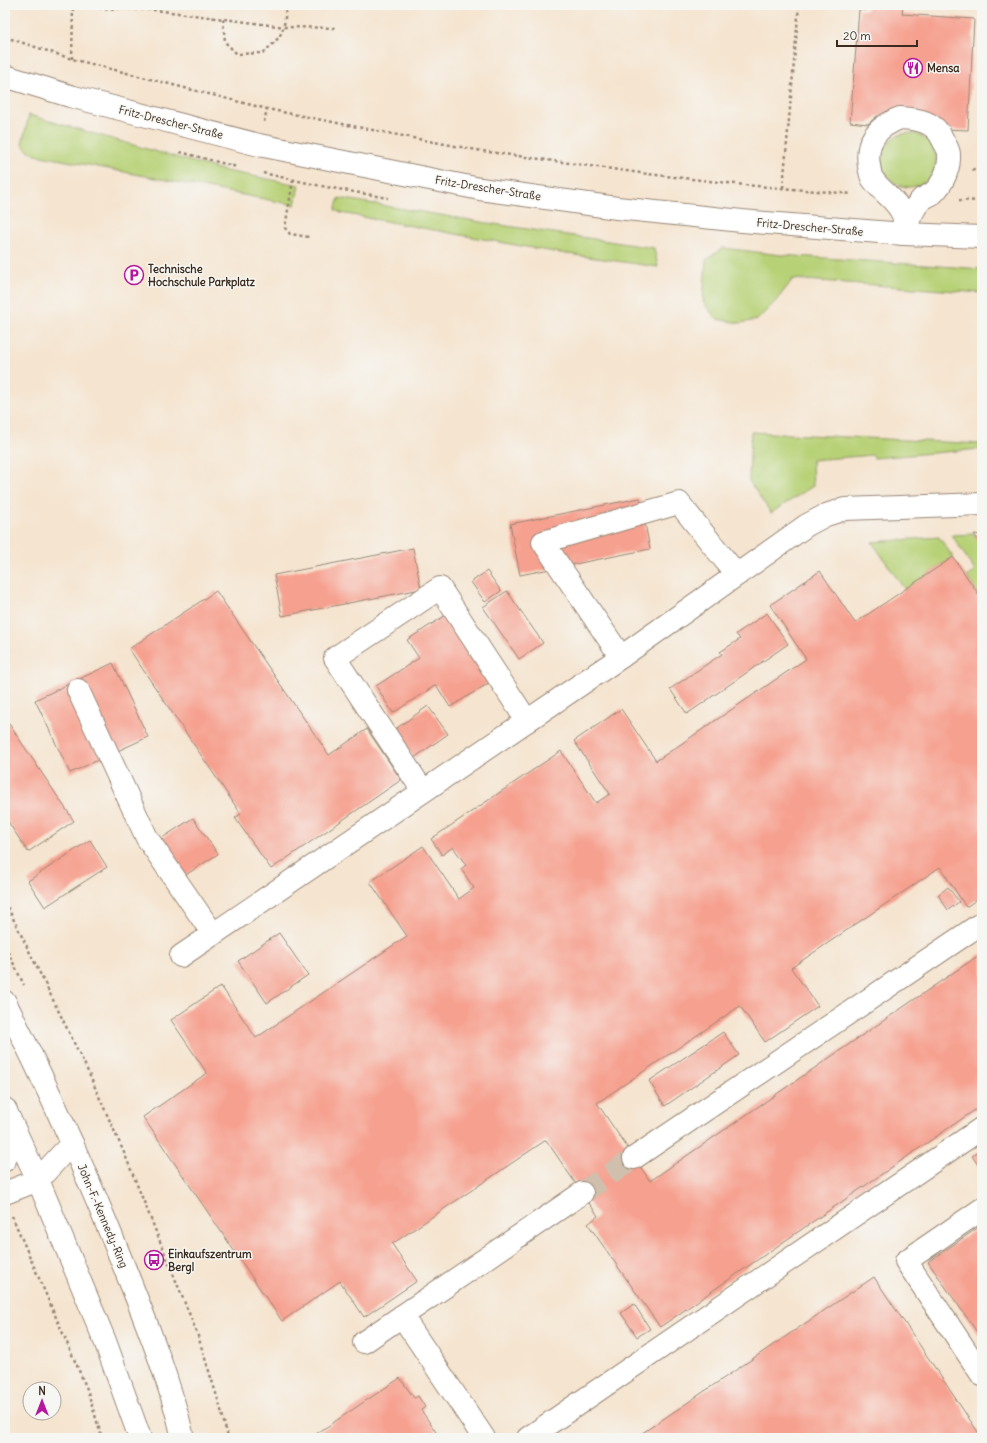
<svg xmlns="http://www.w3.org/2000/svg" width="987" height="1443" font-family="Delius,sans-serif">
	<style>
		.green { fill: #b7d176; stroke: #797e4a }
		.building { fill: #f6a08f }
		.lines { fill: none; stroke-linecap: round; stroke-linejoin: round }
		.minor-tunnel { stroke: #d0bfac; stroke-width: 22; stroke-dasharray: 22 11; stroke-linecap: butt }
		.minor-casing { stroke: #988776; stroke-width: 24 }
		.major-casing { stroke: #988776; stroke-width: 24 }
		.path { stroke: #988776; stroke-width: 2.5; stroke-dasharray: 3 3; stroke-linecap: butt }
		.minor { stroke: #fff; stroke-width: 22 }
		.major { stroke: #fff; stroke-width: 22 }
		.labels { text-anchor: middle; stroke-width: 3; stroke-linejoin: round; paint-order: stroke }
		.poi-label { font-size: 11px; font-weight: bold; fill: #3b2a1e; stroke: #f6f6f2; text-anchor: start }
		.street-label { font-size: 11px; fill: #3b2a1e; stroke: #f6f6f2 }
	</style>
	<rect width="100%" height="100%" fill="#f6f6f2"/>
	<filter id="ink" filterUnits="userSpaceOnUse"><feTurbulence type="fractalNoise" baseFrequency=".025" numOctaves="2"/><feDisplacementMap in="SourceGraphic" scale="8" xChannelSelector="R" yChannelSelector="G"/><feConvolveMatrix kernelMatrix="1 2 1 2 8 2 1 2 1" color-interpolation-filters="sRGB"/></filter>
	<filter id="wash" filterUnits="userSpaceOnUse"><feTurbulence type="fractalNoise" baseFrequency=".012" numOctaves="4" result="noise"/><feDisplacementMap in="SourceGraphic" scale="16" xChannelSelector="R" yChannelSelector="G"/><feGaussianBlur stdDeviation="0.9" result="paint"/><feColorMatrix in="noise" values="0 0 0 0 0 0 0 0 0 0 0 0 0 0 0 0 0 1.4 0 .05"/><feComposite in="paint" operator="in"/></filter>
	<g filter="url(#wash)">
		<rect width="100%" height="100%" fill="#f5e4cf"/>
		<g class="green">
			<path d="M29 115 161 153 226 171 299 185 295 205 36 155 26 149 22 144Z"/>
			<circle cx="909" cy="160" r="27"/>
			<path d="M339 198 487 223 654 248 658 267 554 252 341 213 335 210Z"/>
			<path d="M723 248 781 255 982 269V293L793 279 776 301 757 320 740 323 716 319 703 302 706 260Z"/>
			<path d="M751 432 982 444V467L980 449 874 458 873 455 812 460 813 486 771 513 749 481Z"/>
			<path d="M974 534 982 546V599L967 577 975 571 952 535Z"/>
			<path d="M939 537 953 557 905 590 872 542Z"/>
		</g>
		<g id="blocks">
			<g class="building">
				<path d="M867 5H903L902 14 974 19 968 130 943 129 935 120 877 116 868 124 850 122 859 10H867Z"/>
				<path d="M640 498 650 549 520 575 510 524Z"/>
				<path d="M974 534 982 535V546Z"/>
				<path d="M413 548 421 589 282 616 274 575Z"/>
				<path d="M953 557 982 599V896L966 907 940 867 791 968 818 1006 765 1042 740 1006 597 1103 650 1181 982 953V1105L660 1327 588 1224 598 1216 546 1140 392 1244 417 1281 364 1317 340 1281 282 1321 143 1117 207 1073 171 1020 221 986 256 1038 407 936 370 882 423 846 459 899 474 888 461 869 466 865 453 847 442 855 431 839 561 751 596 803 610 794 574 741 621 709 656 761 806 659 770 605 820 571 855 623Z"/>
				<path d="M487 571 501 591 485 602 471 582Z"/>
				<path d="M216 591 329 755 367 729 401 780 271 869 235 818 241 814 129 649Z"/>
				<path d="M507 591 543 643 519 659 483 607Z"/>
				<path d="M767 613 788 644 687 714 670 689 722 654 720 652 740 639 736 634Z"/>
				<path d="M446 615 489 683 450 707 436 685 393 713 376 686 419 658 407 640Z"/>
				<path d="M113 663 148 737 70 773 35 700Z"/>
				<path d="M428 706 448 734 414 758 394 730Z"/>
				<path d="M5 718 74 821 28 852 5 817Z"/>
				<path d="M193 818 218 854 184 876 159 840Z"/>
				<path d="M90 840 107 867 45 907 28 881Z"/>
				<path d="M948 887 959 902 948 910 938 895Z"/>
				<path d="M279 933 308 975 267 1003 238 961Z"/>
				<path d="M723 1032 739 1055 665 1106 649 1081Z"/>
				<path d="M982 1149V1171L972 1156Z"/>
				<path d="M982 1225V1339L928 1262Z"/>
				<path d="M874 1277 982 1438H635Z"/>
				<path d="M634 1304 650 1329 637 1337 621 1313Z"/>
				<path d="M400 1378 414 1398 418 1396 425 1407 421 1410 440 1438H310Z"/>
			</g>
		</g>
	</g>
	<g filter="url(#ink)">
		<use href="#blocks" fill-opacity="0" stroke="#988776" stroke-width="1"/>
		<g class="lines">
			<path class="minor-tunnel" d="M582 1193 634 1158"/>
			<defs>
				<g id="minor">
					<path d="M5 76 70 96 259 145 480 189 617 208 742 221 904 234 982 237"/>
					<path d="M900 118C918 119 935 121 943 140 945 144 949 150 949 154 950 168 943 184 933 193 930 195 925 197 922 199 912 209 908 222 904 234 903 228 905 218 902 213 895 198 880 191 872 178 870 174 870 170 869 166 865 141 877 127 900 118Z"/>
					<path d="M621 657 543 542 679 503 737 575"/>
					<path d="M78 690 147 838 213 934"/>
					<path d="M423 791 335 658 440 588 527 721"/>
					<path d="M181 956 621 657 807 525 826 515 845 509 982 504"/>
					<path d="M634 1158 982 923"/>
					<path d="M5 1160 6 1111"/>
					<path d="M5 1193 38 1180 72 1143"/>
					<path d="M982 1209 906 1261 982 1375"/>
					<path d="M402 1316 484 1438"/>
					<path d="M364 1342 582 1193"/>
					<path d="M528 1438 982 1128"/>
				</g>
				<g id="major">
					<path d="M5 1002C49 1089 89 1179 125 1269 147 1324 170 1381 183 1438"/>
					<path d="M5 1109 38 1180 105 1341 140 1438"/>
				</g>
			</defs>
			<use href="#minor" class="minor-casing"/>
			<use href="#major" class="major-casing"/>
			<g class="path">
				<path d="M57 5 73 7"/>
				<path d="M223 19 225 42 237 54 263 53C284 34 284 33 286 5"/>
				<path d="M5 37 72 59 267 109 413 138 482 151 648 174 745 185 852 194"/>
				<path d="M72 59 73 7 155 10 285 27 336 28"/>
				<path d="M264 122 267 109"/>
				<path d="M180 152 237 167"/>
				<path d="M972 170 982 165"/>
				<path d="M263 173 321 186 388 198"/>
				<path d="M293 180 285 228 290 234 309 237"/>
				<path d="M783 188 799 5"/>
				<path d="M959 200 982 201"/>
				<path d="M5 656 7 658 5 659"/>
				<path d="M5 902 85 1065 125 1155 197 1333 220 1406 228 1438"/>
				<path d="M5 946 24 985"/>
				<path d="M12 1216 87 1389 102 1438"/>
			</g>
			<use href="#minor" class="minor"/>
			<use href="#major" class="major"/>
		</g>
	</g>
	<defs>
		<symbol id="restaurant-ring" viewBox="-11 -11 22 22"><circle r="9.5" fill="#f6f6f2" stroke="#b5179e" stroke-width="1.5"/><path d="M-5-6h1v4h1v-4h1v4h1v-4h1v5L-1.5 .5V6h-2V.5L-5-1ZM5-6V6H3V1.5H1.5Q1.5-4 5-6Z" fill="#b5179e"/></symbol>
		<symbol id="parking-ring" viewBox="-11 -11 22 22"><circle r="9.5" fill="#f6f6f2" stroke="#b5179e" stroke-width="1.5"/><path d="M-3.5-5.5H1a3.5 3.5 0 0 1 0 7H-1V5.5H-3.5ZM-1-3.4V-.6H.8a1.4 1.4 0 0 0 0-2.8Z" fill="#b5179e"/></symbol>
		<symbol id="bus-ring" viewBox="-11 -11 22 22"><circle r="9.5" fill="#f6f6f2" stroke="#b5179e" stroke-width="1.5"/><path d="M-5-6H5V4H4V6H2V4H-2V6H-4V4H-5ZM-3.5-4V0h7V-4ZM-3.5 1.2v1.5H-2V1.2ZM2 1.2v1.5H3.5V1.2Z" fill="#b5179e"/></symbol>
	</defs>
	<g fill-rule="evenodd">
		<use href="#restaurant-ring" x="902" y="57" width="22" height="22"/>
		<use href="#parking-ring" x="123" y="264" width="22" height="22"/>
		<use href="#bus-ring" x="143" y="1249" width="22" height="22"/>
	</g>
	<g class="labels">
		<g class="poi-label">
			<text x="927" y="72">Mensa</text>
			<text x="148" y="273">Technische<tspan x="148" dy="13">Hochschule Parkplatz</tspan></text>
			<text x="168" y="1258">Einkaufszentrum<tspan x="168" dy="13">Bergl</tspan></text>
		</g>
		<g class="street-label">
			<text transform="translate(171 122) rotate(14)" y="4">Fritz-Drescher-Straße</text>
			<text transform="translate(488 188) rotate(9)" y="4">Fritz-Drescher-Straße</text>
			<text transform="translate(810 227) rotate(5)" y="4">Fritz-Drescher-Straße</text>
			<text transform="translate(103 1216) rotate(67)" y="4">John-F.-Kennedy-Ring</text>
		</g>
	</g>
	<rect width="987" height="1443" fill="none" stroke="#f6f6f2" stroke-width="20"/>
	<g transform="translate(42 1401)"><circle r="19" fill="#f6f6f2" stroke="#aba49d"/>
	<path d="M0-3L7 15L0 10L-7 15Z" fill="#b5179e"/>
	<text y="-6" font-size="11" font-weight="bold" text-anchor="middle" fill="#3b2a1e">N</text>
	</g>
	<path d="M837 40v6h80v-6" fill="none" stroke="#3b2a1e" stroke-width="2"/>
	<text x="843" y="40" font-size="12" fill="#3b2a1e" stroke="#f6f6f2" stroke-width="3" paint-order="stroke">20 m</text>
</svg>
